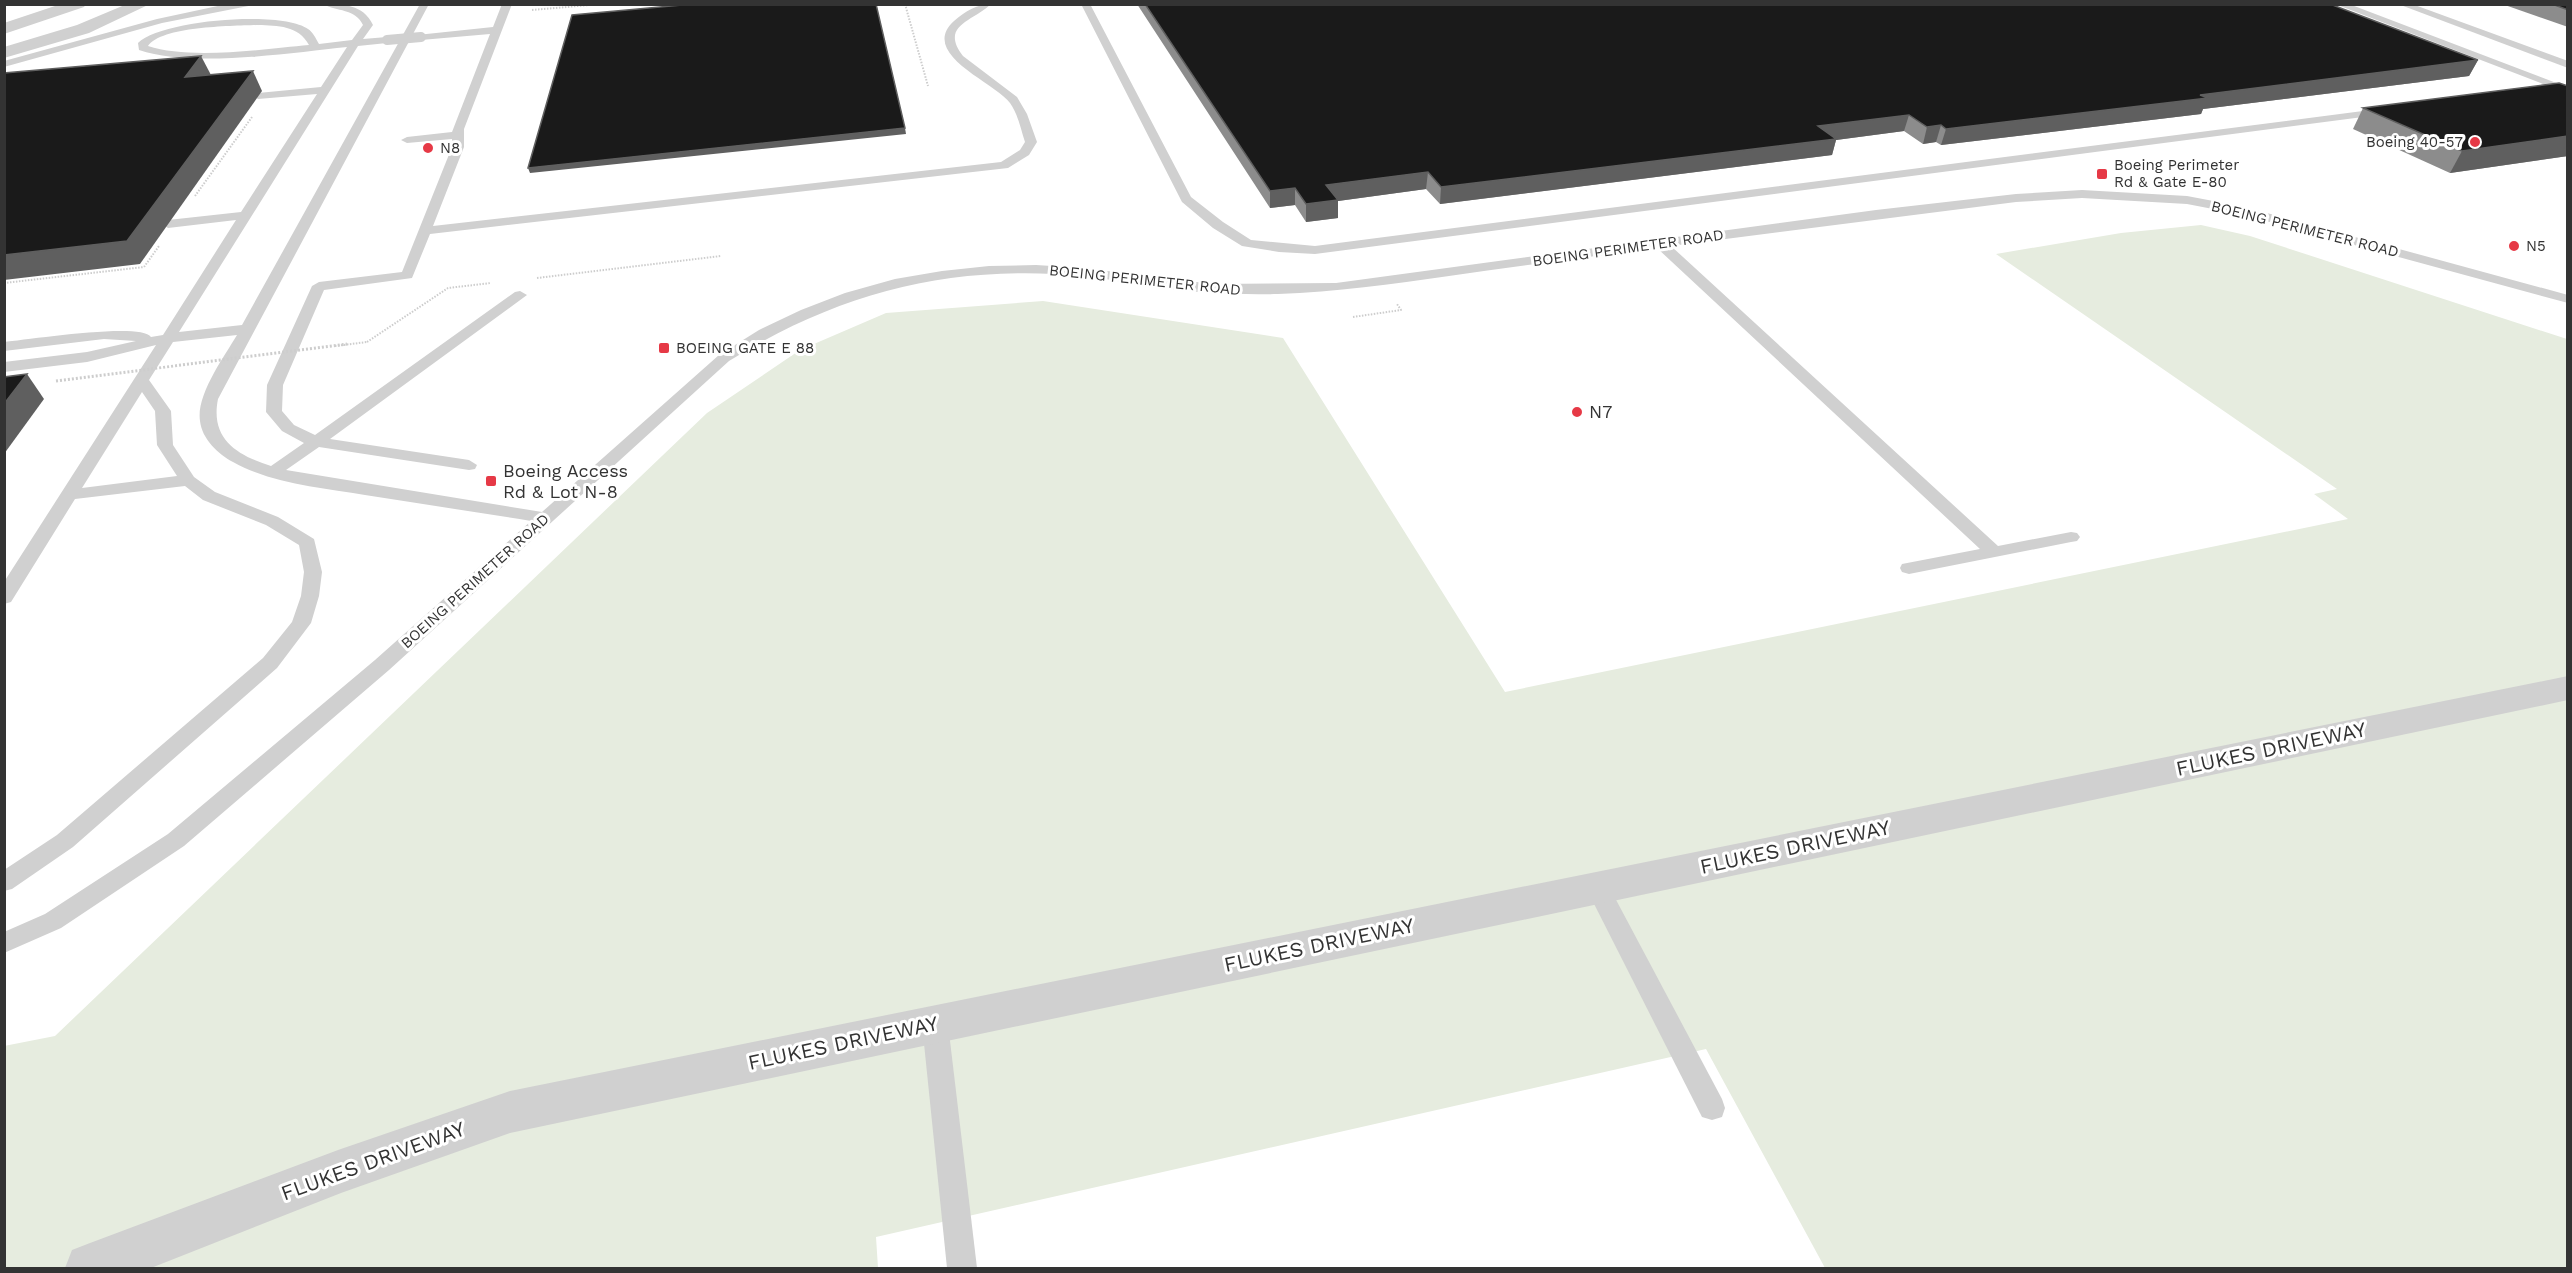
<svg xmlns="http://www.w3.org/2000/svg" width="2572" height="1273" font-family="'Work Sans',sans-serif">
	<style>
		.green { fill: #e6ecdf }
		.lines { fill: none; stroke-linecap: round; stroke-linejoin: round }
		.path { stroke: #cdcdcd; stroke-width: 2; stroke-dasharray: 1.5 1.5; stroke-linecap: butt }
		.service { fill: #d0d0d0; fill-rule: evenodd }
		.minor { fill: #d0d0d0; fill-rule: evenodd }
		.tertiary { fill: #d0d0d0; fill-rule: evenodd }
		.path-bridge-far1 { stroke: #cdcdcd; stroke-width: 2; stroke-dasharray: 1.5 1.5; stroke-linecap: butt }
		.path-bridge { stroke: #cdcdcd; stroke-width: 3; stroke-dasharray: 2 2; stroke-linecap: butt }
		.service-bridge { stroke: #d0d0d0; stroke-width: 10 }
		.wall { fill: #8c8c8c }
		.shaded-wall { fill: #5f5f5f }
		.building { fill: #1a1a1a; stroke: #5f5f5f; stroke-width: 1.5 }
		.poi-dot { fill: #e63946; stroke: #fff; stroke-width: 2 }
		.labels { text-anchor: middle; stroke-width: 6; stroke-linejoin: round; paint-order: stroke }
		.far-poi-label { font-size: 15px; fill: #333; stroke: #fff; text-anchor: start }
		.far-street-label { font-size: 15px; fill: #333; stroke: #fff }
		.poi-label { font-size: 18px; fill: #333; stroke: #fff; text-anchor: start }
		.near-street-label { font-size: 21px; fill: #333; stroke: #fff }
	</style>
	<rect width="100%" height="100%" fill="#fff"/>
	<path class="green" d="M2201 225 2250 236 2567 339V1268H1825L1706 1049 876 1237 878 1268H5L4 1046 55 1036 707 413 800 350 886 313 1043 301 1283 338 1505 692 2348 519 2314 494 2337 489 1996 254 2121 233Z"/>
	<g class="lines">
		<g class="path">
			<path d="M905 4 928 86"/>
			<path d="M532 10 601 4"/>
			<path d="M195 196 252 117"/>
			<path d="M537 278 721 256"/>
			<path d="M4 283 144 267 159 246"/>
			<path d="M1353 317 1401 310 1397 304"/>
			<path d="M367 342 448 288 491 283"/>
		</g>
		<g class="service">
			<path d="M227 4H259L162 23 4 67V61L157 19Z"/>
			<path d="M323 4C343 4 363 4 373 25L363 39 387 37 392 40 387 43 358 46 179 332 242 325 420 4H429L218 399C210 439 237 455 271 466L304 443 282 431 266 412 267 385 312 286 319 282 402 272 452 147V139L407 143 401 140 407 137 452 132 490 34 421 40 417 39V35L493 27 502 4H512L464 129V147L433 226 1001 162 1020 150 1025 142C1021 130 1018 114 1010 103 995 82 918 54 954 21 965 11 978 4 991 4 974 21 939 25 963 56L1017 97 1027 114 1037 142 1029 155 1008 168 430 234 412 278 324 290 283 385 282 411 294 425 315 435 515 292 520 291 527 295 330 439 469 460 477 465 475 469 469 470 319 447 286 470 542 512 719 355 759 330 801 310 845 293 895 279 942 271 989 266 1036 265 1083 268 1213 284 1336 283 1876 210 2016 194 2082 190 2187 196 2245 207 2568 295V303L2244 215 2187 204 2082 198 2016 202 1671 246 1998 546 2071 532 2077 533 2080 537 2077 541 2071 542 1909 574 1902 572 1900 568 1902 564 1980 549 1657 248C1588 257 1518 266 1449 276 1392 284 1336 292 1278 294 1239 295 1199 293 1159 288 1134 284 1109 279 1084 276 952 264 842 291 729 361L389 670 184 846 61 928 4 953V932L45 914 168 834 375 660 531 521C476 512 421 504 365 495 322 488 272 484 233 462 218 454 202 439 200 421 196 395 224 357 237 335L173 342 149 380 171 411 173 445 194 477 215 492 278 517 314 539 322 572 319 596 311 623 277 668 73 847 12 889 4 891V870L57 835 263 658 292 622 301 596 304 572 299 545 266 525 203 500 185 486 75 499 11 602 4 604V582L156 345 87 362 4 372V362L87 352 136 341 104 339 4 351V342C27 340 141 322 151 337L163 335 236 220 168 228 162 224 168 220 241 212 317 94 258 99 253 96 258 93 321 87 347 47C289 53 193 68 139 50L138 43C161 20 281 10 308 29 313 32 316 39 319 44L352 40 363 25C355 8 337 12 323 4ZM258 25C278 26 298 25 309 45 264 49 190 60 148 46 162 26 233 26 258 25ZM142 392 155 411 157 445 177 476 82 488Z"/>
			<path d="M1081 4H1090L1191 197 1223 222 1251 240 1315 246 2386 108 2392 111 2386 114 1315 254 1279 252 1242 246 1213 228 1182 202Z"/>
			<path d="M2335 4H2349L2559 84 2535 93H2527V89L2543 84Z"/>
			<path d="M2398 4H2412L2568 61V68Z"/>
			<path d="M1598 879 1606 881 1722 1099 1725 1108 1722 1117 1712 1120 1702 1117 1586 888 1590 881Z"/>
			<path d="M935 1013 944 1016 948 1024 977 1268H947L922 1024 926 1016Z"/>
		</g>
		<path class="minor" d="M2568 676V700L510 1133 341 1193 151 1268H65L72 1250 90 1243 338 1150 510 1091Z"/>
		<g class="tertiary">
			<path d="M61 4H86L84 7 4 34V23Z"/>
			<path d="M127 4H150L89 33 4 58V47L77 25Z"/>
		</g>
		<path class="path-bridge-far1" d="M335 346 367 342"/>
		<path class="path-bridge" d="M56 381 347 344"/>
		<path class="service-bridge" d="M387 40 421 37"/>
	</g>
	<g class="wall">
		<path d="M1137 4H2330L2478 60 2469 76 2203 109 2201 114 1941 145 1936 142 1923 144 1904 131 1836 140 1832 155 1440 204 1426 189 1338 201V218L1306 222 1295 205 1270 208Z"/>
		<path d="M2502 4H2568V27Z"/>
		<path d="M2568 86V156L2450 173 2353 129 2363 108Z"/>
	</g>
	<g class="shaded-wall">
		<path d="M201 56 211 75 185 77Z"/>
		<path d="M2478 60 2469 76 2203 109 2201 114 1941 145 1946 129 2200 95Z"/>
		<path d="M253 71 262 91 140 264 4 280V255Z"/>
		<path d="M1909 115 1904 131 1836 140 1832 155 1440 204 1441 187 1818 126Z"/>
		<path d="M1941 125 1936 142 1923 144 1927 127Z"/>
		<path d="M905 128 906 134 530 173 528 168Z"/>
		<path d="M2568 136V156L2450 173 2462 151Z"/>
		<path d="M1428 172 1426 189 1338 201V218L1306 222V204L1326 185Z"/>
		<path d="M1295 188V205L1270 208V191Z"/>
		<path d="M27 374 44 399 4 454V404Z"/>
	</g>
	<g class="building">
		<path d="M693 4H876L905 128 528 168 572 15Z"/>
		<path d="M1145 4H2330L2478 60 2200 95 2208 98 1946 129 1941 125 1927 127 1909 115 1818 126 1836 139 1441 187 1428 172 1326 185 1338 200 1306 204 1295 188 1270 191Z"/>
		<path d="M2552 4H2568V10Z"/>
		<path d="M201 56 185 77 253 71 127 241 4 255V73Z"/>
		<path d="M2559 83 2568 86V136L2462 151 2363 108Z"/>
		<path d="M27 374 4 404V377Z"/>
	</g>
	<g class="poi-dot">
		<circle cx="2475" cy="142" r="6"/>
		<circle cx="428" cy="148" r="6"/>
		<rect x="2096" y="168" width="12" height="12" rx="3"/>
		<circle cx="2514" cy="246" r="6"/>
		<rect x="658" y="342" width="12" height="12" rx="3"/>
		<circle cx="1577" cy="412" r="6"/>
		<rect x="485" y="475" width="12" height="12" rx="3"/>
	</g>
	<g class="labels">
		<g class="far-poi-label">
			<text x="2463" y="147" text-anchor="end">Boeing 40-57</text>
			<text x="440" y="153">N8</text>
			<text x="2114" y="170">Boeing Perimeter<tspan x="2114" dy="17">Rd &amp; Gate E-80</tspan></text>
			<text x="2526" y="251">N5</text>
			<text x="676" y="353">BOEING GATE E 88</text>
		</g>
		<g class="far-street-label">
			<text transform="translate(2305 229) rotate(14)" y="5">BOEING PERIMETER ROAD</text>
			<text transform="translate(1628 248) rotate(-8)" y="5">BOEING PERIMETER ROAD</text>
			<text transform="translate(1145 280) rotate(6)" y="5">BOEING PERIMETER ROAD</text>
			<text transform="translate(475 581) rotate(-42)" y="5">BOEING PERIMETER ROAD</text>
		</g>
		<g class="poi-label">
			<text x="1589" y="418">N7</text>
			<text x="503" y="477">Boeing Access<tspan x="503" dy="21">Rd &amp; Lot N-8</tspan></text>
		</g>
		<g class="near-street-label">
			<text transform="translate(2271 749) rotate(-12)" y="7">FLUKES DRIVEWAY</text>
			<text transform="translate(1795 847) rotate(-12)" y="7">FLUKES DRIVEWAY</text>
			<text transform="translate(1319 945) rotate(-12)" y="7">FLUKES DRIVEWAY</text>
			<text transform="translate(843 1043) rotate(-12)" y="7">FLUKES DRIVEWAY</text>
			<text transform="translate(373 1161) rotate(-20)" y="7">FLUKES DRIVEWAY</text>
		</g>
	</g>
	<rect width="2572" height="1273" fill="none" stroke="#333333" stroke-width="12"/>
</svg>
